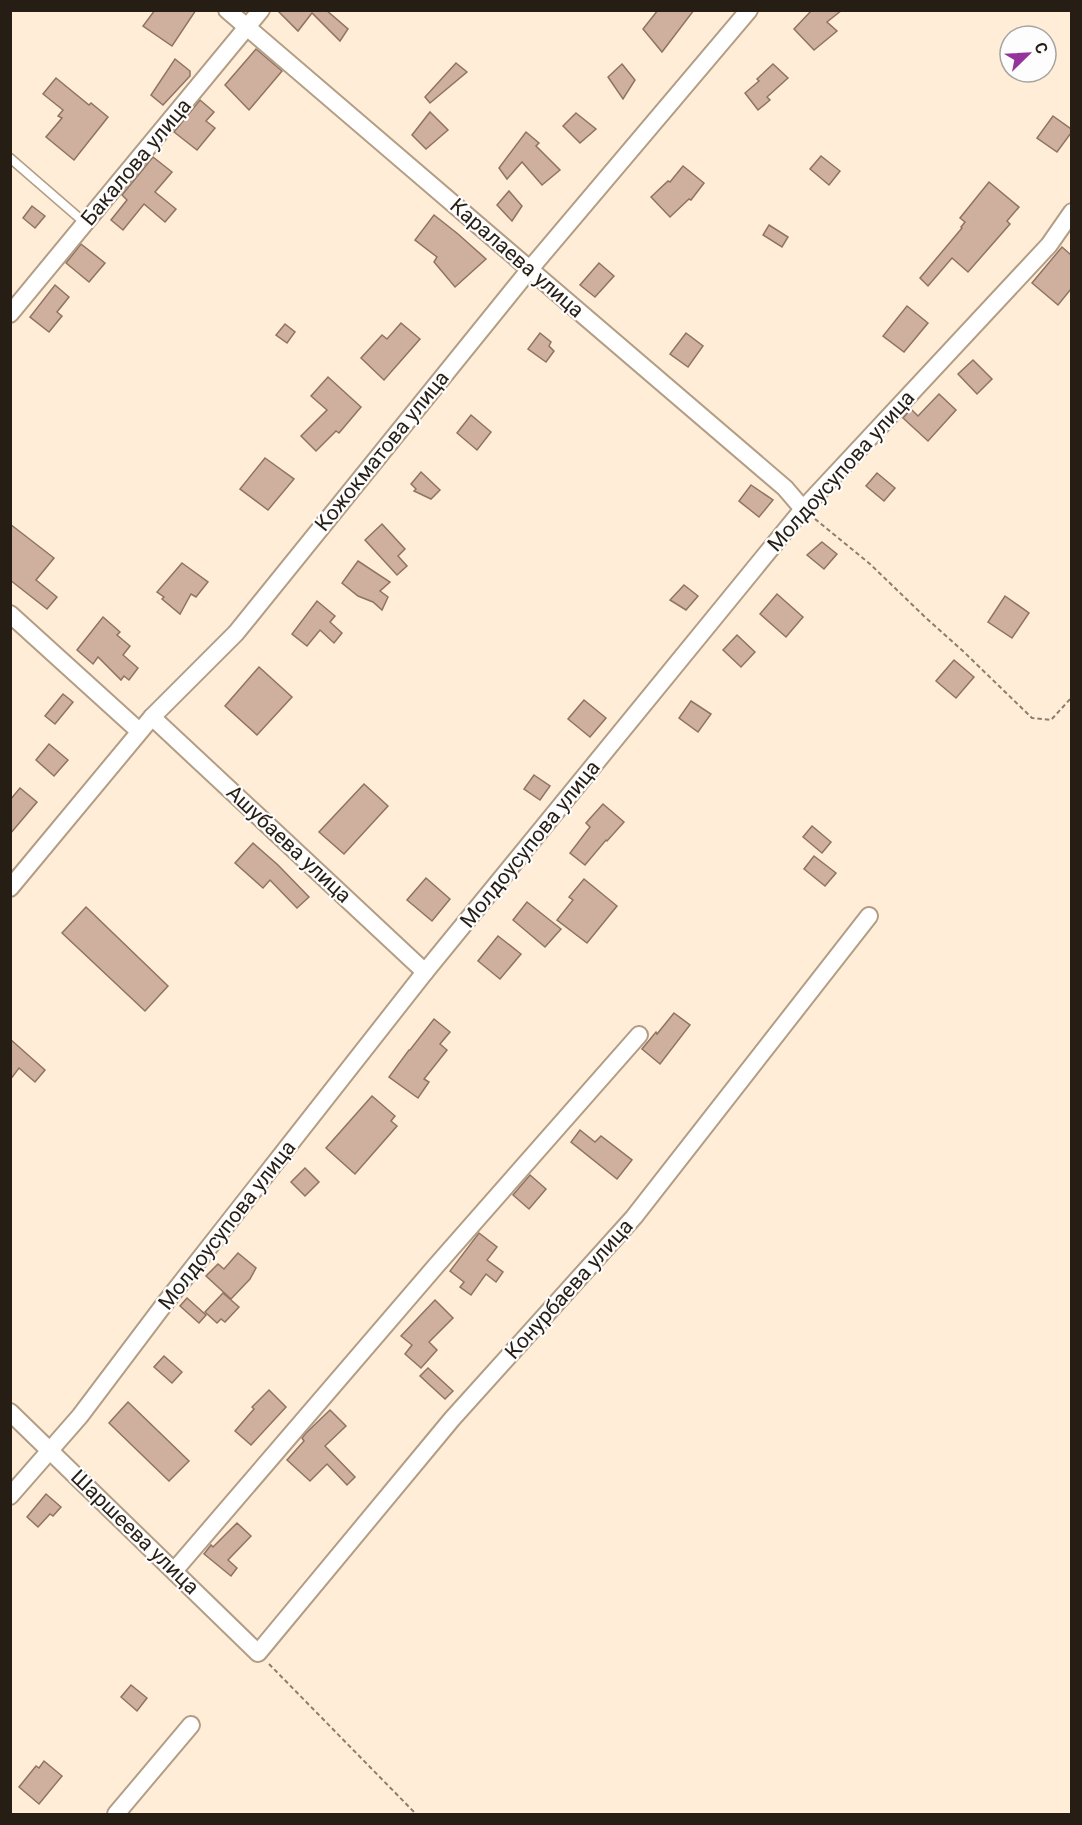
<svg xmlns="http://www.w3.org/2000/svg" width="1082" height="1825" font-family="Roboto,sans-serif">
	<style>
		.building { fill: #cfb09f; stroke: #8f7363; stroke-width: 1.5 }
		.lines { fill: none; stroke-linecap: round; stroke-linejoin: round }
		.service-casing { stroke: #b39e85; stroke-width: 11 }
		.minor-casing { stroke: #b39e85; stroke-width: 20 }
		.path { stroke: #8b7e6f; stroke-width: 2; stroke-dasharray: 4.5 3; stroke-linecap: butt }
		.service { stroke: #fff; stroke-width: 8 }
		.minor { stroke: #fff; stroke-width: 16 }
		.labels { text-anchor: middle; stroke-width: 4.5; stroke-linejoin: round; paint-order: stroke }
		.street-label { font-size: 21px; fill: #261e15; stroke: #fdfdfd }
	</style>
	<rect width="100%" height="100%" fill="#ffedd7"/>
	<g class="building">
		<path d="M155 10H196L172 46 143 26Z"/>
		<path d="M277 10H326L348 29 340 41 312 13 298 31Z"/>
		<path d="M658 10H694L662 52 643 29Z"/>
		<path d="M812 10H842L827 22 837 31 814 50 794 29Z"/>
		<path d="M256 49 282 71 249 110 225 85Z"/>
		<path d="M175 59 190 71V76L163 105 151 95Z"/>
		<path d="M456 63 467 72 430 103 425 97Z"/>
		<path d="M622 64 635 80 623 99 608 77Z"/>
		<path d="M773 64 788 78 767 97 770 100 758 110 745 93 759 81 757 79Z"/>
		<path d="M56 78 89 105 91 103 108 117 74 160 46 137 62 118 58 116 63 110 43 94Z"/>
		<path d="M200 100 214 112 206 121 215 128 197 150 174 132Z"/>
		<path d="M430 112 448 130 426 149 412 135Z"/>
		<path d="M576 113 596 129 580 143 563 126Z"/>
		<path d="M1053 116 1071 129V133L1057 152 1037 138Z"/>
		<path d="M526 132 539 143 536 146 560 170 542 185 522 162 507 179 499 168Z"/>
		<path d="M821 156 840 171 829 185 810 169Z"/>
		<path d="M153 157 172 172 155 192 176 209 165 222 144 204 123 230 111 220 127 200 122 195Z"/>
		<path d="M683 166 704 183 691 200 689 199 670 217 651 197 668 181 670 182Z"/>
		<path d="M989 182 1019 207 1007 221 1010 224 968 272 952 258 928 286 920 278 962 228 961 227 965 222 960 218Z"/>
		<path d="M509 191 522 206 512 221 497 205Z"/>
		<path d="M32 206 45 216 35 228 23 218Z"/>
		<path d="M434 215 458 234 486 259 455 287 434 262 437 257 415 240Z"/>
		<path d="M769 225 788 237 782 247 763 235Z"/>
		<path d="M81 244 105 263 89 282 66 263Z"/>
		<path d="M1062 247 1071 255V289L1058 305 1032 283Z"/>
		<path d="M599 263 614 276 595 297 580 285Z"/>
		<path d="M55 285 69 297 57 312 62 316 49 332 30 317Z"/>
		<path d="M907 306 928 323 904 352 883 336Z"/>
		<path d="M401 323 420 339 384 380 361 358 382 335 387 339Z"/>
		<path d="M285 324 295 332 287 343 276 335Z"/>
		<path d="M540 333 551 342 549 346 554 351 546 362 528 349Z"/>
		<path d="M686 333 703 346 688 367 670 354Z"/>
		<path d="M973 360 992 379 977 394 958 374Z"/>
		<path d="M328 377 361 407 339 433 336 431 316 451 301 436 327 410 311 396Z"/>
		<path d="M939 394 956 410 928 441 903 418 911 409 918 416Z"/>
		<path d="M471 415 491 432 477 450 457 433Z"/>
		<path d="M265 458 294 479 268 510 240 489Z"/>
		<path d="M421 472 440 490 431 499 414 491 416 489 411 484Z"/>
		<path d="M877 473 895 488 884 501 866 486Z"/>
		<path d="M751 485 773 500 759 517 739 501Z"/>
		<path d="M10 524 54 558 36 580 57 597 47 609 10 580Z"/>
		<path d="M382 524 405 549 398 556 407 566 397 575 365 540Z"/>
		<path d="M822 542 837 554 824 569 807 555Z"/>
		<path d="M358 561 390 582 380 591 388 597 382 610 373 602 358 596 342 583Z"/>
		<path d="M182 563 208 582 196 597 191 594 180 614 162 599 164 597 157 592Z"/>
		<path d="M684 585 698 596 686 610 670 600Z"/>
		<path d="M777 594 803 617 786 637 760 614Z"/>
		<path d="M1005 596 1029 613 1012 638 988 622Z"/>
		<path d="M317 601 335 616 330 622 342 633 334 643 320 630 307 646 292 634Z"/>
		<path d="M103 617 120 632 117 635 130 646 123 655 138 668 129 680 124 676 121 680 98 657 93 664 77 650Z"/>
		<path d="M737 635 755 652 741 667 723 650Z"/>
		<path d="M954 660 974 677 956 698 936 681Z"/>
		<path d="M259 667 292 697 257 735 225 706Z"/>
		<path d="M63 694 73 702 55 724 45 716Z"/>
		<path d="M584 700 606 718 590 737 568 719Z"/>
		<path d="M691 701 711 714 698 732 679 718Z"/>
		<path d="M49 744 68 760 54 776 36 760Z"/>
		<path d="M534 775 550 786 540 800 524 789Z"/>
		<path d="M364 784 388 806 344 854 319 832Z"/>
		<path d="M20 788 37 802 10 834V800Z"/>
		<path d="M603 804 624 822 607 841 606 840 585 865 570 853 590 827 586 823Z"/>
		<path d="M812 826 831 842 822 853 803 837Z"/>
		<path d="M253 843 278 865 309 897 297 908 270 880 263 888 235 863Z"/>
		<path d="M814 856 836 873 825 886 804 869Z"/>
		<path d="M426 878 450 899 432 921 407 900Z"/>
		<path d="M584 879 617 906 587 943 557 920 573 900 569 897Z"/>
		<path d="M527 902 561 929 545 947 513 920Z"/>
		<path d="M86 907 168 986 145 1011 62 933Z"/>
		<path d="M498 936 521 954 500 979 478 961Z"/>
		<path d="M674 1013 690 1025 660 1064 642 1049 656 1032 657 1034Z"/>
		<path d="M434 1019 450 1032 440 1044 447 1050 424 1079 429 1082 418 1098 389 1077 409 1050H410Z"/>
		<path d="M10 1039 45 1070 35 1082 19 1068 10 1080Z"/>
		<path d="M372 1096 395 1116 391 1121 397 1126 355 1174 326 1148Z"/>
		<path d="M580 1130 595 1142 601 1136 632 1160 617 1179 571 1142Z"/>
		<path d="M305 1168 319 1182 305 1196 291 1182Z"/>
		<path d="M530 1175 546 1189 529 1209 513 1195Z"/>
		<path d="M479 1233 497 1247 487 1260 503 1272 496 1282 486 1274 471 1295 460 1287 464 1282 450 1271Z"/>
		<path d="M238 1253 256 1268 250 1279 231 1299 206 1276 218 1264 224 1269Z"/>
		<path d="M223 1293 239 1307 225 1322 221 1319 217 1323 205 1312Z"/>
		<path d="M187 1298 206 1315 199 1323 180 1306Z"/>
		<path d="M435 1300 453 1318 429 1342 437 1350 421 1368 405 1354 412 1345 401 1336Z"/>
		<path d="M164 1356 182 1372 172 1383 154 1367Z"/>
		<path d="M428 1368 453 1391 445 1399 420 1376Z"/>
		<path d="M269 1390 286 1407 251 1445 235 1431 254 1409 252 1407Z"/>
		<path d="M128 1402 189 1461 169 1481 109 1423Z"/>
		<path d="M330 1410 346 1426 325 1446 355 1477 347 1485 327 1464 310 1481 287 1460 304 1441 302 1438 306 1433Z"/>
		<path d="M46 1494 61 1507 53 1516 50 1514 38 1527 27 1517Z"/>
		<path d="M237 1523 251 1536 228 1560 237 1568 231 1576 204 1554 211 1545 213 1547Z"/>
		<path d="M131 1685 147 1698 137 1711 121 1697Z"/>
		<path d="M44 1761 62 1776 39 1804 19 1787 36 1766 39 1768Z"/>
	</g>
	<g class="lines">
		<defs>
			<path id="service" d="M10 158 85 223"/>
			<g id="minor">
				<path d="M227 10 785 488 803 509"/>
				<path d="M10 314 261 10"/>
				<path d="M10 614 139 731"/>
				<path d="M152 717 425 972"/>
				<path d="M10 888 152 717 236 633 530 269 749 10"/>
				<path d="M10 1412 258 1653 452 1419 634 1217 869 916"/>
				<path d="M10 1496 80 1416 166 1302 425 972 803 509 1049 245 1072 212"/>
				<path d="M174 1571 435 1267 639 1035"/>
				<path d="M116 1814 191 1725"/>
			</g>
		</defs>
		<use href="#service" class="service-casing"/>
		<use href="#minor" class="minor-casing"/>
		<g class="path">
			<path d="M815 519 870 564 925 617 965 653 1032 718 1051 720 1072 697"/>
			<path d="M269 1664 416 1814"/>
		</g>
		<use href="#service" class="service"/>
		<use href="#minor" class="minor"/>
	</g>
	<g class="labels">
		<g class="street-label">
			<text transform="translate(136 162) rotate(-50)" y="7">Бакалова улица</text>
			<text transform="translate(517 258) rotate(41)" y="7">Каралаева улица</text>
			<text transform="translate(382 451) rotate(-51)" y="7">Кожокматова улица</text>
			<text transform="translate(841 471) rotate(-48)" y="7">Молдоусупова улица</text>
			<text transform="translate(289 844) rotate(43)" y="7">Ашубаева улица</text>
			<text transform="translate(530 844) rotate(-51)" y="7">Молдоусупова улица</text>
			<text transform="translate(227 1225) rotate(-52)" y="7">Молдоусупова улица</text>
			<text transform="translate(569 1289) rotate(-48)" y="7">Конурбаева улица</text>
			<text transform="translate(135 1532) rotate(44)" y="7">Шаршеева улица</text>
		</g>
	</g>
	<rect width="1082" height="1825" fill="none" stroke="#261e15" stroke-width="24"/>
	<g transform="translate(1028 54) rotate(66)"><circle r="28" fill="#fdfdfd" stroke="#a7a4a0" stroke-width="1.5"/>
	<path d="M0-4.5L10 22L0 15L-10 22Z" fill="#94339b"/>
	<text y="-9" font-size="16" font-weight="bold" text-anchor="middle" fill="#261e15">С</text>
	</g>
</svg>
